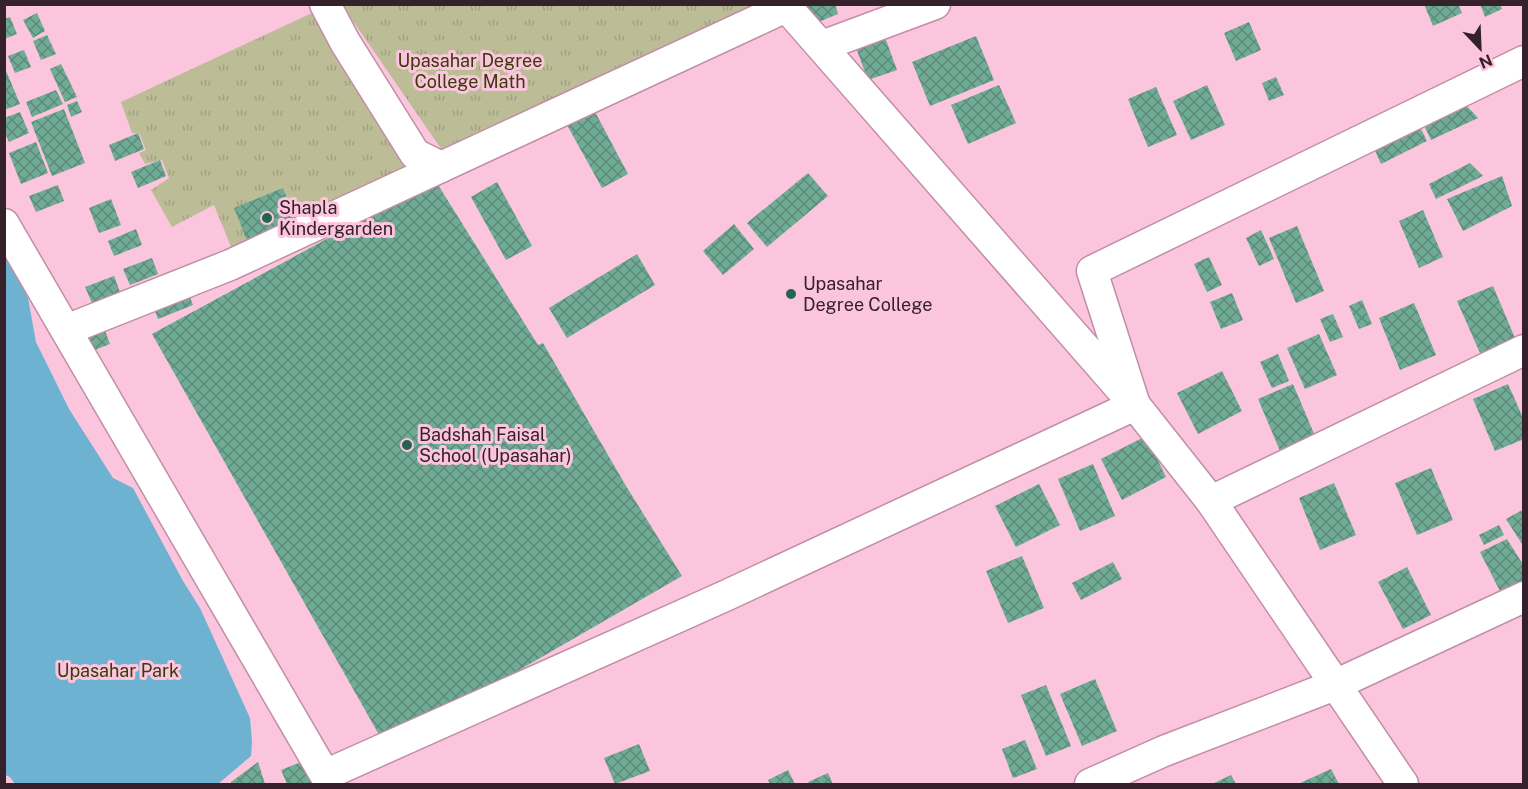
<svg xmlns="http://www.w3.org/2000/svg" width="1528" height="789" font-family="'Public Sans',sans-serif">
	<style>
		.grass { fill: url(#grass-tufts) }
		.water { fill: #6eb2d2 }
		.building { fill: url(#building-cross-hatch) }
		.lines { fill: none; stroke-linecap: round; stroke-linejoin: round }
		.minor-casing { stroke: #c18ea5; stroke-width: 33 }
		.minor { stroke: #fff; stroke-width: 30 }
		.poi-dot { fill: #246350; stroke: #fcc5de; stroke-width: 2 }
		.labels { text-anchor: middle; stroke-width: 6; stroke-linejoin: round; paint-order: stroke }
		.park-label { font-size: 18px; fill: #3a3b08; stroke: #fcc5de }
		.poi-label { font-size: 18px; fill: #35212a; stroke: #fcc5de; text-anchor: start }
	</style>
	<defs>
		<pattern id="grass-tufts" width="24" height="20" patternUnits="userSpaceOnUse" patternTransform="scale(1.5)"><rect width="24" height="20" fill="#bcbd96"/><path d="M3 7l-1-3M5 7V3M7 7l1-3M15 17l-1-3M17 17v-4M19 17l1-3" fill="none" stroke="#a2a281"/></pattern>
		<pattern id="building-cross-hatch" width="8" height="8" patternUnits="userSpaceOnUse" patternTransform="scale(1.5)"><rect width="8" height="8" fill="#70ab95"/><path d="M0 0l8 8M0 8l8-8" fill="none" stroke="#5d8b7a"/></pattern>
	</defs>
	<rect width="100%" height="100%" fill="#fcc5de"/>
	<g class="grass">
		<path d="M762 4 446 156 342 5Z"/>
		<path d="M316 11 415 168 236 259 214 205 172 227 151 190 169 178 162 160 145 164 139 153 146 150 139 133H132L121 102Z"/>
	</g>
	<path class="water" d="M4 251 28 298 36 342 69 409 113 478 133 488 183 581 200 608 250 718 252 741 251 756 218 784H15L10 777 5 775Z"/>
	<g class="building">
		<path d="M801 4H835L838 14 809 26Z"/>
		<path d="M1424 4H1458L1462 13 1433 26Z"/>
		<path d="M1480 4H1500L1502 9 1485 17Z"/>
		<path d="M37 13 45 31 33 38 23 20Z"/>
		<path d="M10 17 17 34 4 39V19Z"/>
		<path d="M1249 22 1261 50 1236 61 1224 33Z"/>
		<path d="M882 29 897 70 868 80 853 40Z"/>
		<path d="M47 35 56 54 41 60 33 41Z"/>
		<path d="M976 36 994 80 930 106 912 62Z"/>
		<path d="M24 50 31 67 15 73 8 56Z"/>
		<path d="M61 64 77 97 65 102 50 69Z"/>
		<path d="M4 66 20 104 4 110Z"/>
		<path d="M1276 77 1284 95 1269 101 1262 83Z"/>
		<path d="M999 85 1016 123 968 144 951 105Z"/>
		<path d="M1207 85 1225 125 1191 140 1173 101Z"/>
		<path d="M1156 87 1177 135 1148 147 1128 99Z"/>
		<path d="M56 90 63 104 32 117 26 102Z"/>
		<path d="M77 101 82 112 71 117 67 105Z"/>
		<path d="M1465 104 1478 118 1431 140 1424 125Z"/>
		<path d="M64 109 85 163 52 176 31 122Z"/>
		<path d="M594 110 628 174 602 188 567 125Z"/>
		<path d="M20 112 29 133 9 142 4 131V118Z"/>
		<path d="M1419 125 1427 141 1381 164 1374 148Z"/>
		<path d="M138 133 144 149 115 161 109 145Z"/>
		<path d="M36 142 48 173 21 184 9 153Z"/>
		<path d="M160 160 166 176 138 188 131 172Z"/>
		<path d="M1470 163 1483 176 1436 199 1429 184Z"/>
		<path d="M808 173 828 196 767 247 747 223Z"/>
		<path d="M1502 176 1512 206 1463 231 1447 199Z"/>
		<path d="M435 180 538 345 543 343 626 486 682 576 386 747 152 334Z"/>
		<path d="M497 182 532 246 506 260 471 197Z"/>
		<path d="M58 185 64 201 36 212 29 196Z"/>
		<path d="M283 188 299 228 250 248 234 208Z"/>
		<path d="M111 199 121 225 99 233 89 208Z"/>
		<path d="M1423 210 1443 257 1419 268 1399 221Z"/>
		<path d="M734 224 754 249 723 275 703 251Z"/>
		<path d="M1297 226 1324 291 1296 303 1269 238Z"/>
		<path d="M136 229 142 245 114 256 108 241Z"/>
		<path d="M1261 230 1274 259 1259 266 1246 238Z"/>
		<path d="M637 254 655 285 567 338 549 308Z"/>
		<path d="M1209 257 1222 285 1207 292 1194 264Z"/>
		<path d="M152 258 158 274 130 285 123 269Z"/>
		<path d="M179 268 193 305 158 319 144 282Z"/>
		<path d="M114 276 120 292 92 303 85 287Z"/>
		<path d="M1493 286 1515 338 1480 353 1457 301Z"/>
		<path d="M1232 293 1243 320 1221 329 1210 302Z"/>
		<path d="M1362 300 1372 324 1359 329 1349 306Z"/>
		<path d="M1414 303 1436 355 1400 370 1379 318Z"/>
		<path d="M1333 314 1343 337 1330 342 1320 319Z"/>
		<path d="M101 320 110 344 74 358 64 335Z"/>
		<path d="M1319 334 1337 375 1305 389 1287 348Z"/>
		<path d="M1278 354 1289 381 1272 388 1260 362Z"/>
		<path d="M1222 371 1242 411 1198 434 1177 393Z"/>
		<path d="M1293 384 1315 436 1280 451 1258 399Z"/>
		<path d="M1508 384 1524 420V439L1495 451 1473 399Z"/>
		<path d="M1146 436 1166 477 1122 500 1101 459Z"/>
		<path d="M1093 464 1115 516 1080 531 1058 479Z"/>
		<path d="M1431 468 1453 520 1417 535 1395 483Z"/>
		<path d="M1334 483 1356 535 1320 550 1299 498Z"/>
		<path d="M1039 484 1060 525 1016 547 995 506Z"/>
		<path d="M1524 509V547L1506 519Z"/>
		<path d="M1499 525 1504 535 1484 545 1479 535Z"/>
		<path d="M1507 539 1524 566V583L1502 595 1480 552Z"/>
		<path d="M1022 556 1044 608 1008 623 986 571Z"/>
		<path d="M1113 562 1122 579 1081 600 1072 583Z"/>
		<path d="M1407 567 1431 615 1403 629 1378 582Z"/>
		<path d="M1095 679 1117 731 1082 746 1060 694Z"/>
		<path d="M1046 685 1071 746 1046 756 1021 695Z"/>
		<path d="M1025 740 1037 769 1013 778 1002 749Z"/>
		<path d="M639 744 650 771 615 784 604 758Z"/>
		<path d="M306 760 316 784H287L281 770Z"/>
		<path d="M258 762 265 784H231V782Z"/>
		<path d="M1331 769 1339 784H1298Z"/>
		<path d="M788 770 795 784H770L768 780Z"/>
		<path d="M828 773 833 784H809L808 782Z"/>
		<path d="M1231 775 1236 784H1212Z"/>
	</g>
	<g class="lines">
		<defs>
			<g id="minor">
				<path d="M325 4 345 42 415 154 441 167"/>
				<path d="M784 4 1135 405 1211 501 1403 784"/>
				<path d="M822 46 935 4"/>
				<path d="M4 224 325 775 725 596 1135 405 1092 271 1524 61"/>
				<path d="M66 330 230 265 786 7"/>
				<path d="M1211 501 1524 350"/>
				<path d="M1090 784 1164 751 1335 685 1524 597"/>
			</g>
		</defs>
		<use href="#minor" class="minor-casing"/>
		<use href="#minor" class="minor"/>
	</g>
	<g class="poi-dot">
		<circle cx="267" cy="218" r="6"/>
		<circle cx="791" cy="294" r="6"/>
		<circle cx="407" cy="445" r="6"/>
	</g>
	<g class="labels">
		<g class="park-label">
			<text x="470" y="67">Upasahar Degree<tspan x="470" dy="21">College Math</tspan></text>
			<text x="118" y="677">Upasahar Park</text>
		</g>
		<g class="poi-label">
			<text x="279" y="214">Shapla<tspan x="279" dy="21">Kindergarden</tspan></text>
			<text x="803" y="290">Upasahar<tspan x="803" dy="21">Degree College</tspan></text>
			<text x="419" y="441">Badshah Faisal<tspan x="419" dy="21">School (Upasahar)</tspan></text>
		</g>
	</g>
	<rect width="1528" height="789" fill="none" stroke="#35212a" stroke-width="12"/>
	<g transform="translate(1480 48) rotate(157)" stroke="#fcc5de" stroke-width="4.5" paint-order="stroke">
	<path d="M0-4.5L10 22L0 15L-10 22Z" fill="#35212a"/>
	<text y="-9" font-size="16" font-weight="bold" text-anchor="middle" fill="#35212a">N</text>
	</g>
</svg>
